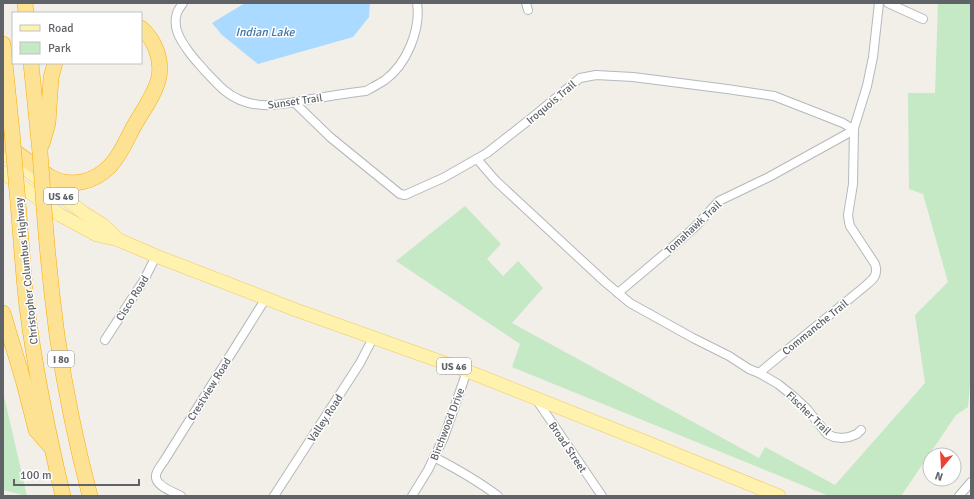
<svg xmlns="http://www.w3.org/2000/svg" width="974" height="499" font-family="Signika,sans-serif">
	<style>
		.green { fill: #c5e8c5 }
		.water { fill: #aadaff }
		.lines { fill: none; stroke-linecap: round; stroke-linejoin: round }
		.street-casing { stroke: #b5b8bc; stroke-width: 10 }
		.primary-casing { stroke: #f2c960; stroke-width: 14 }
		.highway-casing { stroke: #f9ab00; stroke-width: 16 }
		.street { stroke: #fff; stroke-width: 8 }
		.primary { stroke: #fff2af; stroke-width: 13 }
		.highway { stroke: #fde293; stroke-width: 15 }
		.highway-bridge-casing { stroke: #f9ab00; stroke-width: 16; stroke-linecap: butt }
		.highway-bridge { stroke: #fde293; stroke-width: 15 }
		.labels { text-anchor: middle; stroke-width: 3; stroke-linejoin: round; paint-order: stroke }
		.shield { fill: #fff; stroke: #8f9295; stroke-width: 1 }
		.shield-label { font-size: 10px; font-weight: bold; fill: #5f6368 }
		.street-label { font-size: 11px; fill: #5f6368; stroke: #fff }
		.water-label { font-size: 12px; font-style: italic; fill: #4174aa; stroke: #fff }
	</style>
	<rect width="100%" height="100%" fill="#f1efe8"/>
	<g class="green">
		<path d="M938 3H971V372L968 407 956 415 901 496H829L512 367 520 344 396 261 465 206 501 244 487 259 503 276 518 261 543 288 512 323 759 458 765 447 835 485 925 383 915 315 948 282 923 194 909 189 908 93H935Z"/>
		<path d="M3 392 27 496 3 490Z"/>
	</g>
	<path class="water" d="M245 3H370L369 17 353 37 258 64 222 35 212 23Z"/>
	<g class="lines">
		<defs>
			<g id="street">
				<path d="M183 3C181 6 178 10 177 13 172 28 181 41 189 52 194 59 200 65 205 71 216 82 225 94 240 100 264 110 288 103 312 99 330 96 348 93 366 91 373 87 379 84 385 80 407 64 421 29 417 3"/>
				<path d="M526 3 528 10"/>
				<path d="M888 3 923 19"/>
				<path d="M294 102 330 137 400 194 405 195 443 178 487 153 529 120 580 78 596 75 633 77 727 89 774 96 843 123 854 130"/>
				<path d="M477 159 496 181 605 282 630 303 693 338 729 356 749 369 759 373 778 384 793 396 807 409 827 434 834 437 842 438 849 437 857 434 861 430"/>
				<path d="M618 293 669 250 695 227 719 201 769 177 854 130"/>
				<path d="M105 340 144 280 156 256"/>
				<path d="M759 373 864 287C872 280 879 276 875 264L850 226 849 222 848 215 853 184 854 128 867 86 873 57 879 3"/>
				<path d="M536 399 602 496"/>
				<path d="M434 457C457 469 478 481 498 496"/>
				<path d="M181 496C174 492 154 486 156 475 157 470 161 465 164 461L266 298"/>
				<path d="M274 496 360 363 373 338"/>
				<path d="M412 496 428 470 444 437 467 371"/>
				<path d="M959 496 971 482"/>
			</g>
			<g id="primary">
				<path d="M3 152 84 213 103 225 118 239"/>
				<path d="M3 172 60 215 97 235 119 240 156 256 296 310 467 371 646 442 779 496"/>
			</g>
			<g id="highway">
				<path d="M25 3 26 13"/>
				<path d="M3 44 12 132"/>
				<path d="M31 63 40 152"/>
				<path d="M3 143 50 177C71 188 94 183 111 165 121 154 127 139 134 126 142 112 156 93 159 77 162 59 155 40 141 28"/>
				<path d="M42 144 48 123 51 78 55 63"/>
				<path d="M18 203C21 237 23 272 27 307 35 370 48 433 63 496"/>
				<path d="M45 221C48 259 52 297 57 335 65 389 76 443 90 496"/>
				<path d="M3 313 24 383 36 430 50 446"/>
			</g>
		</defs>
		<use href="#street" class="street-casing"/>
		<use href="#primary" class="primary-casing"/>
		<use href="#highway" class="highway-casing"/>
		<use href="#street" class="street"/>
		<use href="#primary" class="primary"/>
		<use href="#highway" class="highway"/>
		<defs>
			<g id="highway-bridge">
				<path d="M12 132 18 203"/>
				<path d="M40 152 45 221"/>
			</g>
		</defs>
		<use href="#highway-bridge" class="highway-bridge-casing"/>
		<use href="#highway-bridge" class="highway-bridge"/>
	</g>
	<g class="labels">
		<g class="shield">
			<rect x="44" y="188" width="34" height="16" rx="3"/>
			<rect x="48" y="351" width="26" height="16" rx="3"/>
			<rect x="437" y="358" width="34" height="16" rx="3"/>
		</g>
		<g class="shield-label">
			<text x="61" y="200">US 46</text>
			<text x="61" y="363">I 80</text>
			<text x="454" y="370">US 46</text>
		</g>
		<g class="street-label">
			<text transform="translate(295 101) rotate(-8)" y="4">Sunset Trail</text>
			<text transform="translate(551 102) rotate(-40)" y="4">Iroquois Trail</text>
			<text transform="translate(693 227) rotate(-43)" y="4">Tomahawk Trail</text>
			<text transform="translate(26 271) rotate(-96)" y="4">Christopher Columbus Highway</text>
			<text transform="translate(132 298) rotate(-58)" y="4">Cisco Road</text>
			<text transform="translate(815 327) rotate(-39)" y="4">Commanche Trail</text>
			<text transform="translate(209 389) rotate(-58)" y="4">Crestview Road</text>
			<text transform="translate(809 413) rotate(44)" y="4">Fischer Trail</text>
			<text transform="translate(325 418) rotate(-57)" y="4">Valley Road</text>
			<text transform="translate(447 424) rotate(-69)" y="4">Birchwood Drive</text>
			<text transform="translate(568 447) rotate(56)" y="4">Broad Street</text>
		</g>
		<g class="water-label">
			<text x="265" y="36">Indian Lake</text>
		</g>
	</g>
	<rect width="974" height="499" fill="none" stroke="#5f6368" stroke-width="8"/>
	<rect x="12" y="12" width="130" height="52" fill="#ffffff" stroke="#bfc1c3"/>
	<rect x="20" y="25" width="20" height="6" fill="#fff2af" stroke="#bfc1c3"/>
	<text x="48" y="32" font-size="12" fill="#5f6368">Road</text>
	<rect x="20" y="42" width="20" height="12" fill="#c5e8c5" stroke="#bfc1c3"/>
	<text x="48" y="52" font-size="12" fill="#5f6368">Park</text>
	<g transform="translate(942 467) rotate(198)"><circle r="19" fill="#ffffff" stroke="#bfc1c3"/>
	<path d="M0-3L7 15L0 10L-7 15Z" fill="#ea4335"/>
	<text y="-6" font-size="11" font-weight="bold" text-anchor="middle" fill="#5f6368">N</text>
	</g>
	<path d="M14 479v6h125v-6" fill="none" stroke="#5f6368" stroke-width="2"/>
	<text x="20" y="479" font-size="12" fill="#5f6368" stroke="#ffffff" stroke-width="3" paint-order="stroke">100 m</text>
</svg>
